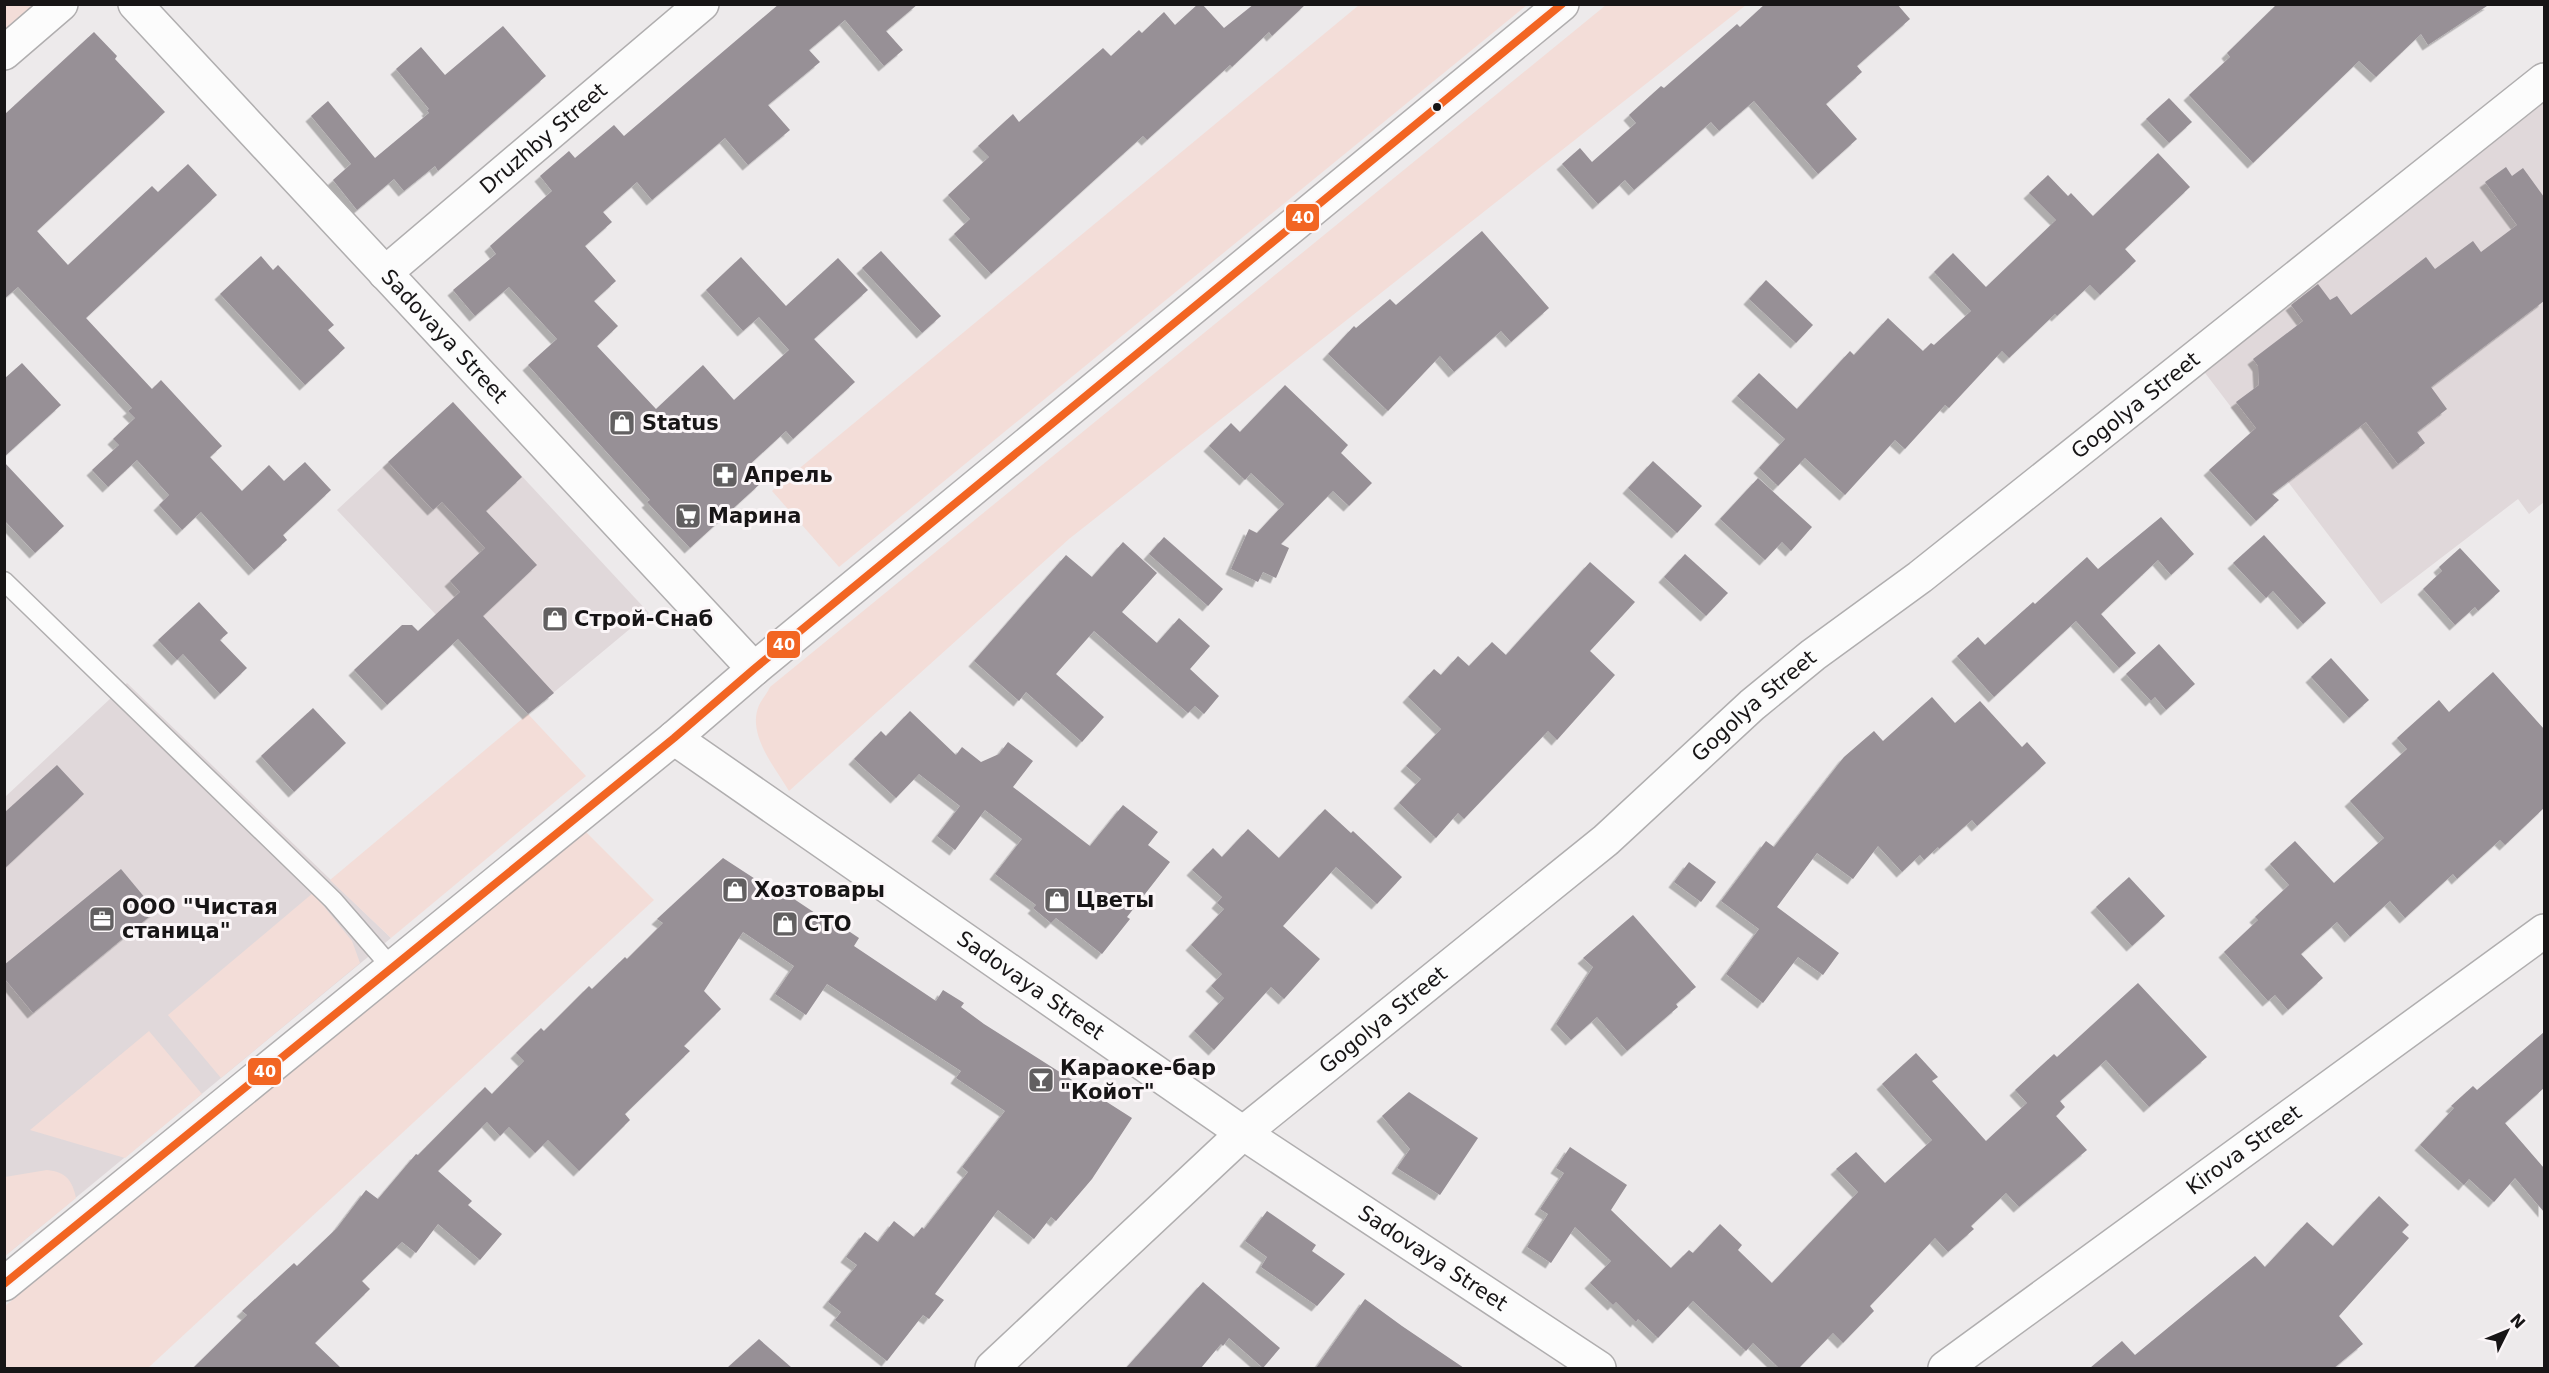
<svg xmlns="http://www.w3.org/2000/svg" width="2549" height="1373" font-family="'DejaVu Sans',sans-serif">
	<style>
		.built { fill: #e0d8da }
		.green { fill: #f3ddd8 }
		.building { fill: #979096; filter: url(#shadow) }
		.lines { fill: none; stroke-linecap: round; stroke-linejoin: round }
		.service-casing { stroke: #b0aeaf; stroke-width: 21 }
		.minor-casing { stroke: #b0aeaf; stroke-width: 36 }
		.tertiary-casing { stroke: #b0aeaf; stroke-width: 36 }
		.service { stroke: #fcfcfc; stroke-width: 18 }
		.minor { stroke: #fcfcfc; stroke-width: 33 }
		.tertiary { stroke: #fcfcfc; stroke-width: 33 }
		.bus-1-casing { stroke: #fbf6f8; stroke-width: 12 }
		.bus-1 { stroke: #f26522; stroke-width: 8 }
		.bus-dot { fill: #171516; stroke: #fbf6f8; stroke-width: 2 }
		.labels { text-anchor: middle; stroke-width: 6; stroke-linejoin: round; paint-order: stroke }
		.street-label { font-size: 21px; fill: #171516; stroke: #fbf6f8 }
		.poi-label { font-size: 21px; font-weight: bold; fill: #171516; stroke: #fbf6f8; text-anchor: start }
		.line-badge { stroke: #fbf6f8; stroke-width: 2 }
		.badge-label { font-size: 16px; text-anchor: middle; font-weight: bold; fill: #fff }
	</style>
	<defs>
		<filter id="shadow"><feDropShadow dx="-5.5" dy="5.5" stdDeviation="0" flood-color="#0004"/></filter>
	</defs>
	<rect width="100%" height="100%" fill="#edeaeb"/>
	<g class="built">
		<path d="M2544 89V502L2529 514 2518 499 2381 604 2199 365Z"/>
		<path d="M453 402 649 613 529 713 337 510Z"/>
		<path d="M127 683 391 938 5 1256V797Z"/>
	</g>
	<g class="green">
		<path d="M5 5H44L5 40Z"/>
		<path d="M1359 5H1527L839 567 772 491Z"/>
		<path d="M1606 5H1746L1069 539 789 791C776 769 748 736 758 708 760 701 767 694 770 687Z"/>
		<path d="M528 714 586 776 391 938 330 880Z"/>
		<path d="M584 830 654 900 148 1368H5V1306Z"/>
		<path d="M313 893 352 941 360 963 221 1078 168 1015Z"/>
		<path d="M149 1031 202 1094 125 1158 30 1130Z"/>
		<path d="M47 1170C66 1172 72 1180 76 1198L5 1256V1177Z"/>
	</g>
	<g class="building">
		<path d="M779 4H918L886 31 903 50 884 66 845 20 809 50 820 62 768 105 790 130 748 165 725 138 652 200 637 182 603 212 612 222 585 246 616 281 594 301 618 326 597 346 656 409 703 365 734 400 789 350 759 317 743 331 706 290 741 257 786 306 838 258 868 290 814 339 855 382 793 439 786 431 747 467 761 483 690 548 647 502 650 500 528 365 557 339 509 287 475 316 453 290 496 254 490 246 552 191 540 176 569 151 575 158 614 125 624 136Z"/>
		<path d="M1198 4H1202L1224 28 1254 4H1306L1272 36 1269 32 1232 67 1230 65 1147 140 1143 136 991 274 954 234 970 219 948 195 989 157 978 146 1013 114 1019 122 1103 48 1111 56 1139 30 1142 33 1164 12 1175 25Z"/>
		<path d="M1765 4H1897L1910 19 1857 66 1862 72 1826 104 1857 139 1818 174 1754 101 1719 131 1711 122 1634 190 1625 180 1598 204 1562 164 1580 148 1592 162 1636 123 1629 115 1661 86 1664 88 1737 24 1740 27Z"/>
		<path d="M2277 4H2490L2428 45 2421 34 2376 77 2359 61 2253 163 2189 95 2230 57 2227 53Z"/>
		<path d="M503 26 546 76 438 171 435 166 404 191 394 179 357 210 333 180 351 164 311 116 328 101 375 158 429 113 427 110 429 109 396 69 421 47 445 75Z"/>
		<path d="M94 32 117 56 115 59 165 112 37 231 68 265 152 186 158 192 188 164 217 195 86 318 152 389 161 380 222 446 210 457 242 491 269 465 284 481 305 462 331 490 283 535 287 540 254 570 201 512 182 530 159 505 169 495 137 460 108 487 92 470 119 445 113 439 135 418 128 411 132 408 18 287 4 299V115Z"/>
		<path d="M2169 98 2192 122 2169 143 2146 119Z"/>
		<path d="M2158 153 2190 187 2125 249 2136 261 2100 295 2090 285 2057 316 2055 314 2009 358 2002 351 1949 408 1945 405 1905 449 1895 440 1845 495 1805 458 1778 486 1759 468 1785 439 1737 396 1759 373 1797 409 1850 351 1854 355 1888 318 1923 351 1931 343 1934 345 1971 311 1934 272 1953 253 1986 287 2056 220 2029 193 2048 175 2068 196 2071 193 2093 216Z"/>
		<path d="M2506 167 2512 176 2523 168 2544 197V301L2431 387 2447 409 2417 432 2425 443 2398 464 2366 422 2272 494 2279 500 2256 521 2209 470 2256 428 2236 402 2259 385 2258 366 2253 359 2303 321 2291 305 2318 284 2330 300 2337 296 2351 315 2426 257 2435 269 2473 241 2481 252 2517 225 2485 182Z"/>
		<path d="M1482 231 1549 308 1511 342 1501 331 1454 372 1440 356 1388 411 1328 354 1354 326 1356 328 1390 299 1396 305Z"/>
		<path d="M881 251 941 316 922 333 862 268Z"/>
		<path d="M261 256 273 270 278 265 334 325 328 330 345 348 305 385 220 294Z"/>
		<path d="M1766 280 1813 325 1796 343 1749 299Z"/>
		<path d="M22 363 61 405 4 457V379Z"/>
		<path d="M1285 385 1348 445 1341 453 1372 483 1349 506 1333 491 1281 544 1289 548 1276 578 1263 572 1258 582 1231 569 1249 529 1257 533 1284 504 1251 473 1245 480 1209 446 1231 423 1240 432Z"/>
		<path d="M453 402 522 477 486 511 537 565 483 616 554 693 528 714 458 639 387 705 354 670 402 625H412L418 631 460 592 450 581 485 548 442 502 433 510 388 462Z"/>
		<path d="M1653 461 1702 506 1677 533 1628 488Z"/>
		<path d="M4 462 64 526 35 553 4 520Z"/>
		<path d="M1758 478 1812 527 1791 551 1782 542 1765 560 1720 519Z"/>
		<path d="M2161 517 2194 554 2171 575 2158 560 2101 614 2136 653 2119 668 2076 621 1994 697 1957 656 1978 637 1985 645 2033 602 2035 604 2087 557 2098 569Z"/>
		<path d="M2264 535 2326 603 2303 624 2273 591 2266 598 2233 563Z"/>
		<path d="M1164 537 1223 589 1208 606 1149 554Z"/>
		<path d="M1123 542 1157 573 1122 612 1157 643 1179 618 1210 646 1190 669 1219 696 1204 714 1195 706 1188 713 1094 631 1056 674 1104 717 1082 742 1026 692 1019 701 974 661 1066 555 1092 577Z"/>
		<path d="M2460 548 2500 591 2478 611 2475 607 2455 625 2423 589 2442 571 2439 567Z"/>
		<path d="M1685 554 1728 593 1706 616 1664 577Z"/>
		<path d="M1590 562 1635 602 1590 651 1615 675 1557 740 1548 731 1464 819 1458 813 1436 838 1399 803 1421 779 1406 766 1441 729 1408 697 1434 669 1441 675 1458 656 1469 666 1492 642 1506 655Z"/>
		<path d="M199 602 228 633 220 640 247 668 220 694 183 654 177 660 158 640Z"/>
		<path d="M2159 644 2195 684 2166 710 2155 697 2151 701 2126 674Z"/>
		<path d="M2331 658 2369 700 2349 718 2311 677Z"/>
		<path d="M2493 672 2544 729V808L2505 845 2500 840 2457 879 2453 874 2405 918 2390 901 2350 937 2337 922 2301 954 2323 978 2288 1010 2275 995 2268 1001 2224 952 2258 920 2255 917 2289 885 2270 864 2295 841 2334 883 2384 838 2350 801 2407 749 2397 738 2439 700 2449 712Z"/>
		<path d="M1932 697 1955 723 1980 701 2022 747 2027 742 2046 763 1977 826 1972 820 1939 849 1938 847 1924 860 1920 855 1902 872 1878 846 1853 879 1817 853 1777 907 1839 953 1823 975 1798 957 1763 1003 1726 974 1759 929 1721 901 1766 841 1774 847 1844 757 1874 731 1883 741Z"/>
		<path d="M313 708 346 743 294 792 261 756Z"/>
		<path d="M910 711 956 755 962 747 981 762 999 754 1008 742 1033 761 1013 787 1090 846 1123 805 1158 832 1148 845 1170 862 1127 917 1130 919 1102 954 1056 918 1051 923 1033 908 1036 905 995 874 1022 839 985 810 955 850 937 836 960 806 919 774 896 798 854 759 881 731 886 736Z"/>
		<path d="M57 765 84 794 4 869V813Z"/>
		<path d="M1325 809 1351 833 1353 831 1402 877 1377 904 1336 867 1283 926 1320 959 1284 999 1271 987 1214 1050 1194 1031 1224 998 1211 986 1222 974 1191 945 1224 909 1217 903 1222 897 1192 870 1213 848 1222 857 1248 829 1279 858Z"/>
		<path d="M723 858 780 895 782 891 833 925 835 922 859 938 854 946 936 1001 943 990 964 1003 961 1007 984 1024 1132 1118 1092 1179 1056 1221 1051 1217 1034 1239 998 1210 935 1294 944 1300 929 1319 923 1315 887 1361 835 1320 841 1312 828 1302 857 1265 846 1257 865 1232 878 1242 894 1221 914 1237 922 1227 924 1229 968 1172 962 1167 1005 1111 956 1078 961 1071 827 984 806 1015 775 994 794 966 743 932 704 991 721 1009 684 1046 690 1051 625 1114 630 1120 579 1171 548 1140 535 1153 509 1127 500 1136 487 1122 438 1171 472 1201 468 1205 502 1234 480 1260 438 1224 416 1253 402 1242 362 1281 370 1289 315 1343 341 1368H193L247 1315 242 1311 294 1263 297 1266 337 1228 366 1190 378 1199 416 1154 418 1155 485 1087 492 1094 524 1061 516 1053 541 1028 544 1031 589 986 592 989 625 957 627 959 663 923 657 919Z"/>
		<path d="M1689 862 1716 882 1701 902 1674 882Z"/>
		<path d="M121 869 156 911 33 1013 4 978V965Z"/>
		<path d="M2129 877 2165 916 2132 946 2096 907Z"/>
		<path d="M1633 915 1696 987 1676 1004 1678 1007 1627 1051 1597 1017 1571 1040 1556 1024 1593 967 1583 958Z"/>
		<path d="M2138 983 2207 1057 2149 1107 2106 1060 2060 1101 2065 1107 2056 1116 2087 1150 2019 1207 2006 1193 1971 1226 1974 1229 1948 1252 1935 1238 1870 1306 1874 1311 1843 1343 1833 1333 1799 1368H1779L1753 1343 1746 1351 1693 1301 1658 1338 1638 1319 1636 1322 1616 1302 1613 1305 1590 1283 1611 1261 1575 1227 1551 1263 1527 1247 1548 1214 1540 1209 1564 1173 1556 1168 1570 1147 1627 1185 1611 1210 1671 1268 1689 1250 1693 1253 1720 1224 1742 1245 1738 1250 1772 1283 1858 1192 1836 1169 1856 1152 1885 1183 1932 1140 1882 1084 1916 1053 1938 1077 1932 1081 1986 1141 2027 1103 2015 1090 2054 1054 2057 1057Z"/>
		<path d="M2544 1032V1088L2505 1123 2544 1168V1212L2515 1178 2494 1202 2469 1179 2464 1185 2420 1145 2454 1108 2451 1106 2473 1086 2477 1090Z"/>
		<path d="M1409 1092 1478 1138 1440 1195 1397 1168 1410 1149 1382 1116Z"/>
		<path d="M2379 1196 2409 1225 2402 1232 2409 1238 2339 1316 2363 1344 2334 1368H2090L2122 1341 2135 1355 2255 1256 2265 1267 2307 1222 2333 1246Z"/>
		<path d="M1267 1211 1316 1245 1312 1251 1345 1274 1317 1306 1261 1267 1267 1257 1245 1241Z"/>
		<path d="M1203 1282 1280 1348 1263 1368 1229 1338 1223 1346 1221 1344 1201 1368H1126Z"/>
		<path d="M1365 1299 1402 1326 1464 1368H1316Z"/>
		<path d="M759 1339 792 1368H727Z"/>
	</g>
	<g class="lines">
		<defs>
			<path id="service" d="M4 581 333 900 392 968"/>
			<g id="minor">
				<path id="s1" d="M135 4 754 669"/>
				<path d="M4 53 61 4"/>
				<path id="s2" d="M385 273 702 4"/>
				<path id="s3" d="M674 738 1243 1133 1599 1368"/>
				<path id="s4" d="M992 1368 1243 1133 1606 840 1752 705 1813 655 1920 577 2544 80"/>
				<path id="s5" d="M1945 1368 2544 931"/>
			</g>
			<path id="tertiary" d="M4 1284 674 738 754 669 1562 4"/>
		</defs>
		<use href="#service" class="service-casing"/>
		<use href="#minor" class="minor-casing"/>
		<use href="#tertiary" class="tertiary-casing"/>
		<use href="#service" class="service"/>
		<use href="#minor" class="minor"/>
		<use href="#tertiary" class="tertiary"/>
		<defs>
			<path id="bus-1" d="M4 1284 674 738 754 669 1562 4"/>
		</defs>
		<use href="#bus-1" class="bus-1-casing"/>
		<use href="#bus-1" class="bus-1"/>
	</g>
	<defs>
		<symbol id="shop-square" viewBox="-11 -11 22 22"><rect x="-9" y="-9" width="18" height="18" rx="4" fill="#626061" stroke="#fbf6f8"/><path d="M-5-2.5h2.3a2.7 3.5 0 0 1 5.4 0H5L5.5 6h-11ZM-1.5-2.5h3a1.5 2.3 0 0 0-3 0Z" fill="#fff"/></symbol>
		<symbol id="pharmacy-square" viewBox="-11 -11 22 22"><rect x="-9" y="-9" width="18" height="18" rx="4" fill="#626061" stroke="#fbf6f8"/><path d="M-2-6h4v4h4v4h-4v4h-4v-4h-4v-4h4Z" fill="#fff"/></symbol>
		<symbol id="supermarket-square" viewBox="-11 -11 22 22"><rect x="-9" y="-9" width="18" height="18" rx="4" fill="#626061" stroke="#fbf6f8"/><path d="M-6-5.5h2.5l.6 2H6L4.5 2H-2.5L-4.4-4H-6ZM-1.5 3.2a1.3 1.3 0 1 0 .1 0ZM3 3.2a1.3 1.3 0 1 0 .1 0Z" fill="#fff"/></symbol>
		<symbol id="office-square" viewBox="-11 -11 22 22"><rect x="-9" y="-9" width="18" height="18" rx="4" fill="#626061" stroke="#fbf6f8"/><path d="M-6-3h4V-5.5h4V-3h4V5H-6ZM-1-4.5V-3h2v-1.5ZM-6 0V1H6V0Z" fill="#fff"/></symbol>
		<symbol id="bar-square" viewBox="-11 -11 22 22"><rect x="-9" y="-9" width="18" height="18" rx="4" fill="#626061" stroke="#fbf6f8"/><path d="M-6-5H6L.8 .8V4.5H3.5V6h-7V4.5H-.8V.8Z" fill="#fff"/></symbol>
	</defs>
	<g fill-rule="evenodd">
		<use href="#shop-square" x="607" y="408" width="30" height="30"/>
		<use href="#pharmacy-square" x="710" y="460" width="30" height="30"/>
		<use href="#supermarket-square" x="673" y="501" width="30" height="30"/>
		<use href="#shop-square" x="540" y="604" width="30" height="30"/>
		<use href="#shop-square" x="720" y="875" width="30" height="30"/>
		<use href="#shop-square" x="1042" y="885" width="30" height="30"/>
		<use href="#office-square" x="87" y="904" width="30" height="30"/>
		<use href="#shop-square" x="770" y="909" width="30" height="30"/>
		<use href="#bar-square" x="1026" y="1065" width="30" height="30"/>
	</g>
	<circle class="bus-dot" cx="1437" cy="107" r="5"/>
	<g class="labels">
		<g class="street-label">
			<text dy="7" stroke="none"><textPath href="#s2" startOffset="208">Druzhby Street</textPath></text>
			<text dy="7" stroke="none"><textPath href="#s1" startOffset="454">Sadovaya Street</textPath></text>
			<text dy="7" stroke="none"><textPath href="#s4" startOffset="1496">Gogolya Street</textPath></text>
			<text dy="7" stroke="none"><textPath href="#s4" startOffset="1010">Gogolya Street</textPath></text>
			<text dy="7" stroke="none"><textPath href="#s3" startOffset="434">Sadovaya Street</textPath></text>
			<text dy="7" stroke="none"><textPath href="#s4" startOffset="524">Gogolya Street</textPath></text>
			<text dy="7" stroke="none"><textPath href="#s5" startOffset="370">Kirova Street</textPath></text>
			<text dy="7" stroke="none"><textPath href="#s3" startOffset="920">Sadovaya Street</textPath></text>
		</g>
		<g class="poi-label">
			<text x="642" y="430">Status</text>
			<text x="744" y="482">Апрель</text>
			<text x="708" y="523">Марина</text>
			<text x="574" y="626">Строй-Снаб</text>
			<text x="754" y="897">Хозтовары</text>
			<text x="1076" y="907">Цветы</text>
			<text x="122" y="914">ООО "Чистая<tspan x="122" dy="24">станица"</tspan></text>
			<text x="804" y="931">СТО</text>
			<text x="1060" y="1075">Караоке-бар<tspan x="1060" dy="24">"Койот"</tspan></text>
		</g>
	</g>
	<g class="line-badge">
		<rect x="1285" y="203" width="35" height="29" rx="6" fill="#f26522"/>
		<rect x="766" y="630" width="35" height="29" rx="6" fill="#f26522"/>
		<rect x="247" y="1057" width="35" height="29" rx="6" fill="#f26522"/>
	</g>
	<g class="badge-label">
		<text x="1303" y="223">40</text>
		<text x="784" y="650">40</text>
		<text x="265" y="1077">40</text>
	</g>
	<rect width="2549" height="1373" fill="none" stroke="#171516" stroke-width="12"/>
	<g transform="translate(2507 1331) rotate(47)" stroke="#fbf6f8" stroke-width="4.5" paint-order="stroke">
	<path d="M0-4.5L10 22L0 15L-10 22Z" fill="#171516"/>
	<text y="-9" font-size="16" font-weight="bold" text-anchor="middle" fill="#171516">N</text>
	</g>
</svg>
